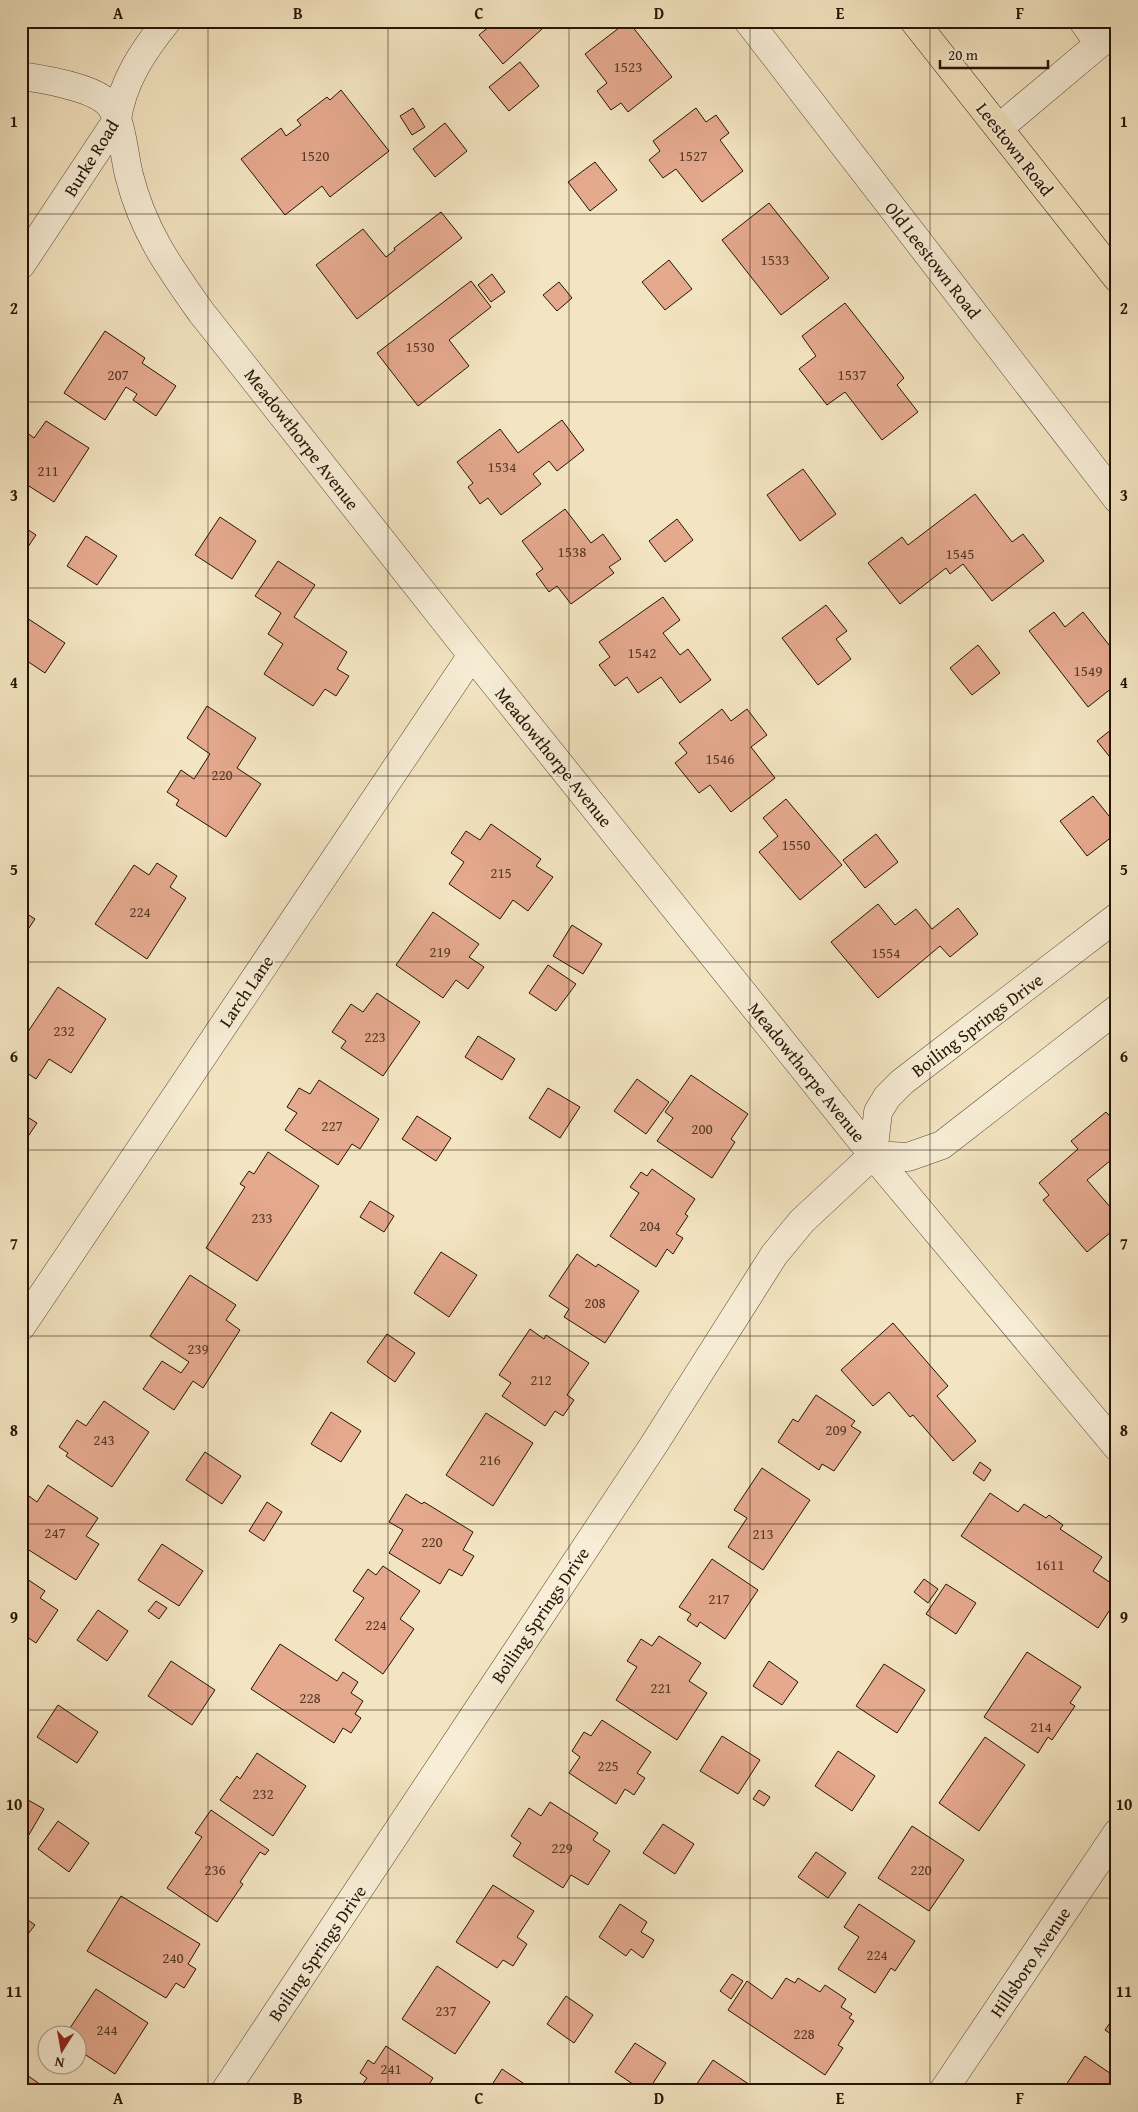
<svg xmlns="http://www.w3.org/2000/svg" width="1138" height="2112" viewBox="0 0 1138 2112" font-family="'Gentium Book Plus',serif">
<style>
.building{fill:#e5a98e;stroke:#261405}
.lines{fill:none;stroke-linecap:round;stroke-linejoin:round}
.minor-casing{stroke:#5a4834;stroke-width:29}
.major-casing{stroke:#261405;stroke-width:29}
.minor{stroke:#f8eed7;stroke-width:28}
.major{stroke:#f4e5c2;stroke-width:28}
.grid{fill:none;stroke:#261405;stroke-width:1;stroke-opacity:0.55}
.labels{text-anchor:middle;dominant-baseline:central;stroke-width:4;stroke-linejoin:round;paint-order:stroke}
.number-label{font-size:15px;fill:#563927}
.street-label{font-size:18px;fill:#261405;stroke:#f8eed7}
.neatline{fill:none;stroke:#261405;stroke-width:2}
.grid-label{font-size:16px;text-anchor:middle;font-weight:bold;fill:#261405}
</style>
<rect width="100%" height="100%" fill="#f4e5c2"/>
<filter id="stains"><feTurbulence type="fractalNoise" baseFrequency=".004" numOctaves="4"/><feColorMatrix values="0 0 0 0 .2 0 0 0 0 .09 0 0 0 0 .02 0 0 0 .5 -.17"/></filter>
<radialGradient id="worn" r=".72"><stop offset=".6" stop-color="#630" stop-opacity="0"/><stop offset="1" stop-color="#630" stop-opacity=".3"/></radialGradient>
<!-- building -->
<path class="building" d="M496 21H551L503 64 479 35Z
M628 21 672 77 628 112 621 103 611 110 597 91 607 83 585 54Z
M520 62 539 86 509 111 489 87Z
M341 90 389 151 330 197 322 186 285 215 241 159 281 128 286 136 301 125 297 120 327 97 330 100Z
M413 108 425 127 412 135 400 116Z
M696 108 706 122 716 115 729 133 720 140 743 171 702 202 676 169 663 178 649 160 660 151 653 141Z
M445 123 467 151 435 177 413 149Z
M595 162 617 190 590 211 568 182Z
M769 203 829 278 781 315 722 240Z
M441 212 462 238 357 319 316 265 363 229 386 257 395 250 394 248Z
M669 260 692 289 665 310 642 282Z
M492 274 505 292 491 302 478 285Z
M471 281 491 307 449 340 469 366 418 406 377 353Z
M559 282 572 298 557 311 543 295Z
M845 303 904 378 897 385 918 412 882 440 845 392 827 405 799 369 816 356 802 336Z
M105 331 145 358 142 363 176 386 156 416 133 400 137 394 126 387 105 420 64 393Z
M562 420 584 450 557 471 549 461 533 474 541 484 501 515 488 498 480 504 468 487 473 483 457 462 500 429 518 453Z
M46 421 89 448 54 502 21 481V439L26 432 34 438Z
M803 469 836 514 800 541 767 495Z
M975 494 1012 542 1023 534 1044 561 992 601 963 564 950 574 946 568 900 604 868 563 902 537 908 545Z
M565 509 591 543 603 534 621 559 609 567 614 573 571 604 557 586 549 592 536 574 543 569 522 541Z
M220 517 256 541 232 579 195 555Z
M677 519 693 540 665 562 649 541Z
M21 525 36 535 21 557Z
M86 536 117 556 97 585 67 566Z
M278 561 315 585 294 617 347 652 337 669 349 676 336 696 325 689 313 706 264 674 283 644 268 634 281 613 255 596Z
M663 597 680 620 663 633 680 655 688 649 711 680 680 703 661 677 638 693 627 677 615 686 599 665 610 657 599 642Z
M826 605 847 631 836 639 851 659 818 685 782 638Z
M1054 612 1065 627 1083 612 1117 655V684L1088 707 1029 631Z
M24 616 65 643 45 673 21 657V620Z
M978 645 1000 673 972 695 950 668Z
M207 706 256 738 237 768 261 784 226 837 176 805 179 800 167 792 181 770 194 779 210 754 187 738Z
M722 709 731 721 747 709 767 735 751 747 775 778 731 812 710 785 699 793 675 763 687 753 679 743Z
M1117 725V766L1097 741Z
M1093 796 1109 816 1117 810V833L1087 856 1060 821Z
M786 799 842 865 800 900 759 852 778 836 763 818Z
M491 824 541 859 536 866 553 877 528 911 513 900 500 919 449 884 464 862 451 853 466 831 480 840Z
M876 834 898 862 865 888 843 860Z
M157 863 177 876 170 887 186 898 147 959 95 924 134 865 149 875Z
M878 904 895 925 916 909 932 929 958 908 978 934 950 957 940 946 878 998 831 942Z
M21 910 35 919 21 940Z
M433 912 479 944 469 957 484 967 468 989 456 980 443 998 396 965Z
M572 925 602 944 583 974 553 956Z
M548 965 576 984 556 1011 529 993Z
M58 987 106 1019 71 1073 49 1059 36 1079 21 1069V1042Z
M377 993 420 1022 383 1076 341 1048 346 1041 332 1032 351 1004 363 1012Z
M478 1036 515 1059 502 1080 465 1057Z
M691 1075 748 1114 731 1139 735 1142 712 1178 657 1141 673 1118 665 1112Z
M637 1079 669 1102 646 1134 614 1111Z
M319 1080 379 1119 360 1149 352 1144 338 1165 285 1130 297 1113 287 1107 299 1088 310 1094Z
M548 1088 580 1107 560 1138 529 1118Z
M1106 1112 1117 1124V1155L1087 1180 1117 1215V1227L1087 1252 1043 1200 1049 1195 1039 1183 1078 1149 1071 1141Z
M21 1113 37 1123 21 1147Z
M417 1116 451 1138 436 1161 402 1139Z
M268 1152 319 1186 257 1281 206 1248 245 1187 240 1184 249 1171 254 1174Z
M652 1169 695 1199 685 1214 688 1216 676 1234 683 1238 673 1254 667 1249 656 1267 610 1236 639 1193 630 1187 641 1172 647 1176Z
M370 1201 394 1216 384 1232 360 1217Z
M441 1252 477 1275 449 1317 414 1293Z
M577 1254 596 1267 598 1264 639 1291 605 1343 564 1317 569 1309 549 1296Z
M190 1275 236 1305 226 1320 240 1330 203 1388 193 1381 174 1410 143 1389 162 1361 181 1373 189 1362 150 1336Z
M893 1323 948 1386 937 1396 976 1441 953 1461 913 1415 910 1417 889 1392 873 1406 841 1370Z
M530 1329 544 1339 546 1335 589 1363 567 1395 574 1400 563 1416 555 1411 545 1426 502 1396 511 1383 499 1375Z
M387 1334 415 1353 395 1382 367 1362Z
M816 1395 855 1421 851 1426 861 1432 834 1471 822 1464 819 1470 778 1442 793 1419 798 1422Z
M104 1401 149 1432 112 1487 66 1456 68 1453 59 1447 77 1420 86 1426Z
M331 1412 361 1431 341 1462 311 1444Z
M486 1413 533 1443 493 1506 446 1475Z
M205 1452 241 1476 222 1504 186 1480Z
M980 1462 991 1470 984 1481 973 1473Z
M762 1468 810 1500 763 1570 728 1547 747 1518 734 1510Z
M48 1485 98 1518 86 1536 99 1544 76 1580 21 1545V1528L24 1523 21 1521V1502L26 1494 37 1502Z
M990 1493 1018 1512 1024 1504 1046 1518 1049 1515 1063 1525 1060 1529 1102 1557 1093 1571 1117 1587V1599L1098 1628 961 1536Z
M406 1494 422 1504 424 1502 473 1532 463 1550 474 1556 462 1576 449 1569 440 1584 389 1553 403 1530 389 1522Z
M267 1502 282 1512 264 1541 249 1531Z
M162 1544 203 1571 179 1606 138 1580Z
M712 1559 758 1590 725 1639 700 1622 697 1627 687 1620 691 1614 679 1607Z
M383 1566 420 1591 400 1619 414 1629 383 1674 335 1640 364 1598 353 1591 368 1569 376 1575Z
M21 1575 45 1591 40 1598 58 1610 36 1643 21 1633Z
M924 1579 938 1589 928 1603 914 1592Z
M946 1584 976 1603 956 1634 926 1614Z
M156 1601 167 1608 159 1619 148 1611Z
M98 1610 128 1631 107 1661 77 1640Z
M659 1636 701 1663 689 1681 707 1693 677 1740 616 1700 637 1667 627 1661 641 1639 652 1646Z
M280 1644 337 1681 343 1672 358 1682 351 1693 363 1701 355 1714 361 1718 351 1733 343 1728 334 1743 251 1689Z
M1027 1652 1081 1687 1070 1703 1075 1706 1052 1740 1048 1737 1038 1753 984 1717Z
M171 1661 215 1690 192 1725 148 1696Z
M769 1661 798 1682 782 1705 753 1686Z
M884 1664 925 1690 897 1733 856 1706Z
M58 1705 98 1732 77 1763 37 1737Z
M602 1720 651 1752 637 1773 645 1778 634 1795 625 1789 616 1804 569 1773 580 1757 572 1751 584 1732 591 1736Z
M722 1736 760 1760 738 1794 700 1771Z
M985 1737 1025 1765 979 1831 939 1803Z
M838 1751 875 1776 852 1811 815 1786Z
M257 1753 306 1786 273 1836 220 1800 237 1776 240 1779Z
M759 1790 770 1797 764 1806 753 1799Z
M21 1796 44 1809 27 1838 21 1834Z
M550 1802 598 1833 593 1840 610 1851 588 1885 571 1875 563 1888 513 1856 521 1843 511 1836 529 1808 541 1816Z
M211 1810 269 1850 265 1855 260 1852 240 1882 243 1884 217 1922 167 1888 202 1837 195 1833Z
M58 1821 89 1843 69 1872 38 1849Z
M663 1824 694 1844 675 1874 643 1853Z
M912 1826 964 1860 929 1911 878 1878Z
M816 1852 846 1873 828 1898 798 1877Z
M493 1885 534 1911 517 1937 527 1944 513 1966 503 1960 497 1968 456 1942Z
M121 1896 200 1944 188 1964 196 1969 184 1988 176 1983 166 1998 87 1951Z
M620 1904 647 1922 641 1932 654 1940 643 1958 631 1949 626 1956 599 1937Z
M859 1904 915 1941 895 1971 891 1968 875 1993 838 1969 859 1937 844 1927Z
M21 1915 35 1925 21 1943Z
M437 1966 490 2002 455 2054 402 2019Z
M732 1974 743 1981 731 1999 720 1991Z
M786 1978 795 1983 798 1978 820 1992 825 1985 846 1999 841 2007 852 2014 849 2018 854 2021 838 2045 843 2048 825 2075 728 2010 747 1981 772 1999Z
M96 1989 148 2023 115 2074 78 2050V2034H66Z
M566 1996 593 2015 574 2043 547 2024Z
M1117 2013V2038L1105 2030Z
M635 2043 666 2063 648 2091H643L615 2072Z
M386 2046 433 2078 425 2091H358L367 2078 360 2073 368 2060 374 2064Z
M1085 2056 1117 2078V2091H1062Z
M713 2060 759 2091H692Z
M502 2069 535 2091H488Z
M21 2071 50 2091H21Z"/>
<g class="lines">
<!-- minor casing -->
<g class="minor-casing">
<path id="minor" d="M748 21 1117 499
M1083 21 1099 44
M21 76C43 79 92 87 108 103 122 117 124 156 129 175 143 231 169 267 201 312L472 655 873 1155 1117 1447
M999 128 1099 44 1117 33
M21 265 117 120C122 82 143 51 167 21
M873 1155 908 1157 942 1145 1117 1009
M21 1327 472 655
M225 2091 653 1446 774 1255 802 1221 873 1155 878 1112 887 1097 902 1082 1117 917
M943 2091 1117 1833"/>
</g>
<!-- major casing -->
<g class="major-casing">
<path id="major" d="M914 21 1117 278"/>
</g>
<!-- minor -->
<use href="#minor" class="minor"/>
<!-- major -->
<use href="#major" class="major"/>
</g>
<!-- grid -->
<path class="grid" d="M208 21V2091M388 21V2091M569 21V2091M750 21V2091M930 21V2091M21 214H1117M21 402H1117M21 588H1117M21 776H1117M21 962H1117M21 1150H1117M21 1336H1117M21 1524H1117M21 1710H1117M21 1898H1117"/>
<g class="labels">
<!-- number labels -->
<g class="number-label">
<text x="628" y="66">1523</text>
<text x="315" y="155">1520</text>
<text x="693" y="155">1527</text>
<text x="775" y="259">1533</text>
<text x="420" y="346">1530</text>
<text x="118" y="374">207</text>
<text x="852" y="374">1537</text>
<text x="502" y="466">1534</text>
<text x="48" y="470">211</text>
<text x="572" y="551">1538</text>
<text x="960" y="553">1545</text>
<text x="642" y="652">1542</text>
<text x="1088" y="670">1549</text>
<text x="720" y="758">1546</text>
<text x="222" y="774">220</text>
<text x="796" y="844">1550</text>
<text x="501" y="872">215</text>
<text x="140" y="911">224</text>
<text x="440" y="951">219</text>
<text x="886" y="952">1554</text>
<text x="64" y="1030">232</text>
<text x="375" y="1036">223</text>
<text x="332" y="1125">227</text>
<text x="702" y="1128">200</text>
<text x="262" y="1217">233</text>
<text x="650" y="1225">204</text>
<text x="595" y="1302">208</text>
<text x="198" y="1348">239</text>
<text x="541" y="1379">212</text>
<text x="836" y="1429">209</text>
<text x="104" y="1439">243</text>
<text x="490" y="1459">216</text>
<text x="55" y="1532">247</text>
<text x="763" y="1533">213</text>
<text x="432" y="1541">220</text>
<text x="1050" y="1564">1611</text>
<text x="719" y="1598">217</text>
<text x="376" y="1624">224</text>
<text x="661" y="1687">221</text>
<text x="310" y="1697">228</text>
<text x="1041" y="1726">214</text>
<text x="608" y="1765">225</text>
<text x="263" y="1793">232</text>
<text x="562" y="1847">229</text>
<text x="215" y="1869">236</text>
<text x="921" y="1869">220</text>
<text x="877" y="1954">224</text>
<text x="173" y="1957">240</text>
<text x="446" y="2010">237</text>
<text x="107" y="2029">244</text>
<text x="804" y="2033">228</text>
<text x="391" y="2068">241</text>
</g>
<!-- street labels -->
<g class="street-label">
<text transform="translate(1015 149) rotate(52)">Leestown Road</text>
<text transform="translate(91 158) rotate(-58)">Burke Road</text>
<text transform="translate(933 260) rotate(52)">Old Leestown Road</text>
<text transform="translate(302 439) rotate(52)">Meadowthorpe Avenue</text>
<text transform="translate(554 757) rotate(51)">Meadowthorpe Avenue</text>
<text transform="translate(246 991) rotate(-56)">Larch Lane</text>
<text transform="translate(977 1025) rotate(-37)">Boiling Springs Drive</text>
<text transform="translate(807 1072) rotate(51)">Meadowthorpe Avenue</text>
<text transform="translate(540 1615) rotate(-56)">Boiling Springs Drive</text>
<text transform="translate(317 1953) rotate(-56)">Boiling Springs Drive</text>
<text transform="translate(1030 1962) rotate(-56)">Hillsboro Avenue</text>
</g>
</g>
<!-- margin -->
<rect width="1138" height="2112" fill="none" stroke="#f4e5c2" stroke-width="55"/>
<!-- north arrow -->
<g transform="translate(62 2050) rotate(191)"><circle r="24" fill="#f8eed7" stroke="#a49783"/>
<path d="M0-4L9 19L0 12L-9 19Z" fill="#8f2418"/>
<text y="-8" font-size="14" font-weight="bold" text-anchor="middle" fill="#261405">N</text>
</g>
<!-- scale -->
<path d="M940 60v8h108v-8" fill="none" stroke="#261405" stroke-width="2.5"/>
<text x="948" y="60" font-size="15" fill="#261405" stroke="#f8eed7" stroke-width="4" paint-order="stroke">20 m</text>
<rect x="28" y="28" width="1082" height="2056" class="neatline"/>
<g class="grid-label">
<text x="118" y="19">A</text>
<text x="298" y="19">B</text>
<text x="479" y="19">C</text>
<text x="659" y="19">D</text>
<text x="840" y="19">E</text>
<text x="1020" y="19">F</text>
<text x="14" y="127">1</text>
<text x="1124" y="127">1</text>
<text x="14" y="314">2</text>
<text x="1124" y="314">2</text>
<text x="14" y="501">3</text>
<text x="1124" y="501">3</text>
<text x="14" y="688">4</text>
<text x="1124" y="688">4</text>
<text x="14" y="875">5</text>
<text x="1124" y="875">5</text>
<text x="14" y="1062">6</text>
<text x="1124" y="1062">6</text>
<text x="14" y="1249">7</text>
<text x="1124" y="1249">7</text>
<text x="14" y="1436">8</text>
<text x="1124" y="1436">8</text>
<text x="14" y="1623">9</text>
<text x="1124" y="1623">9</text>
<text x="14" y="1810">10</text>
<text x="1124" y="1810">10</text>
<text x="14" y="1997">11</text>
<text x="1124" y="1997">11</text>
<text x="118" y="2104">A</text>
<text x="298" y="2104">B</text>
<text x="479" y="2104">C</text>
<text x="659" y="2104">D</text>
<text x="840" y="2104">E</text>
<text x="1020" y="2104">F</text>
</g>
<rect width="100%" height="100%" filter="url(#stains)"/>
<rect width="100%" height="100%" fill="url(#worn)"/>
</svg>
